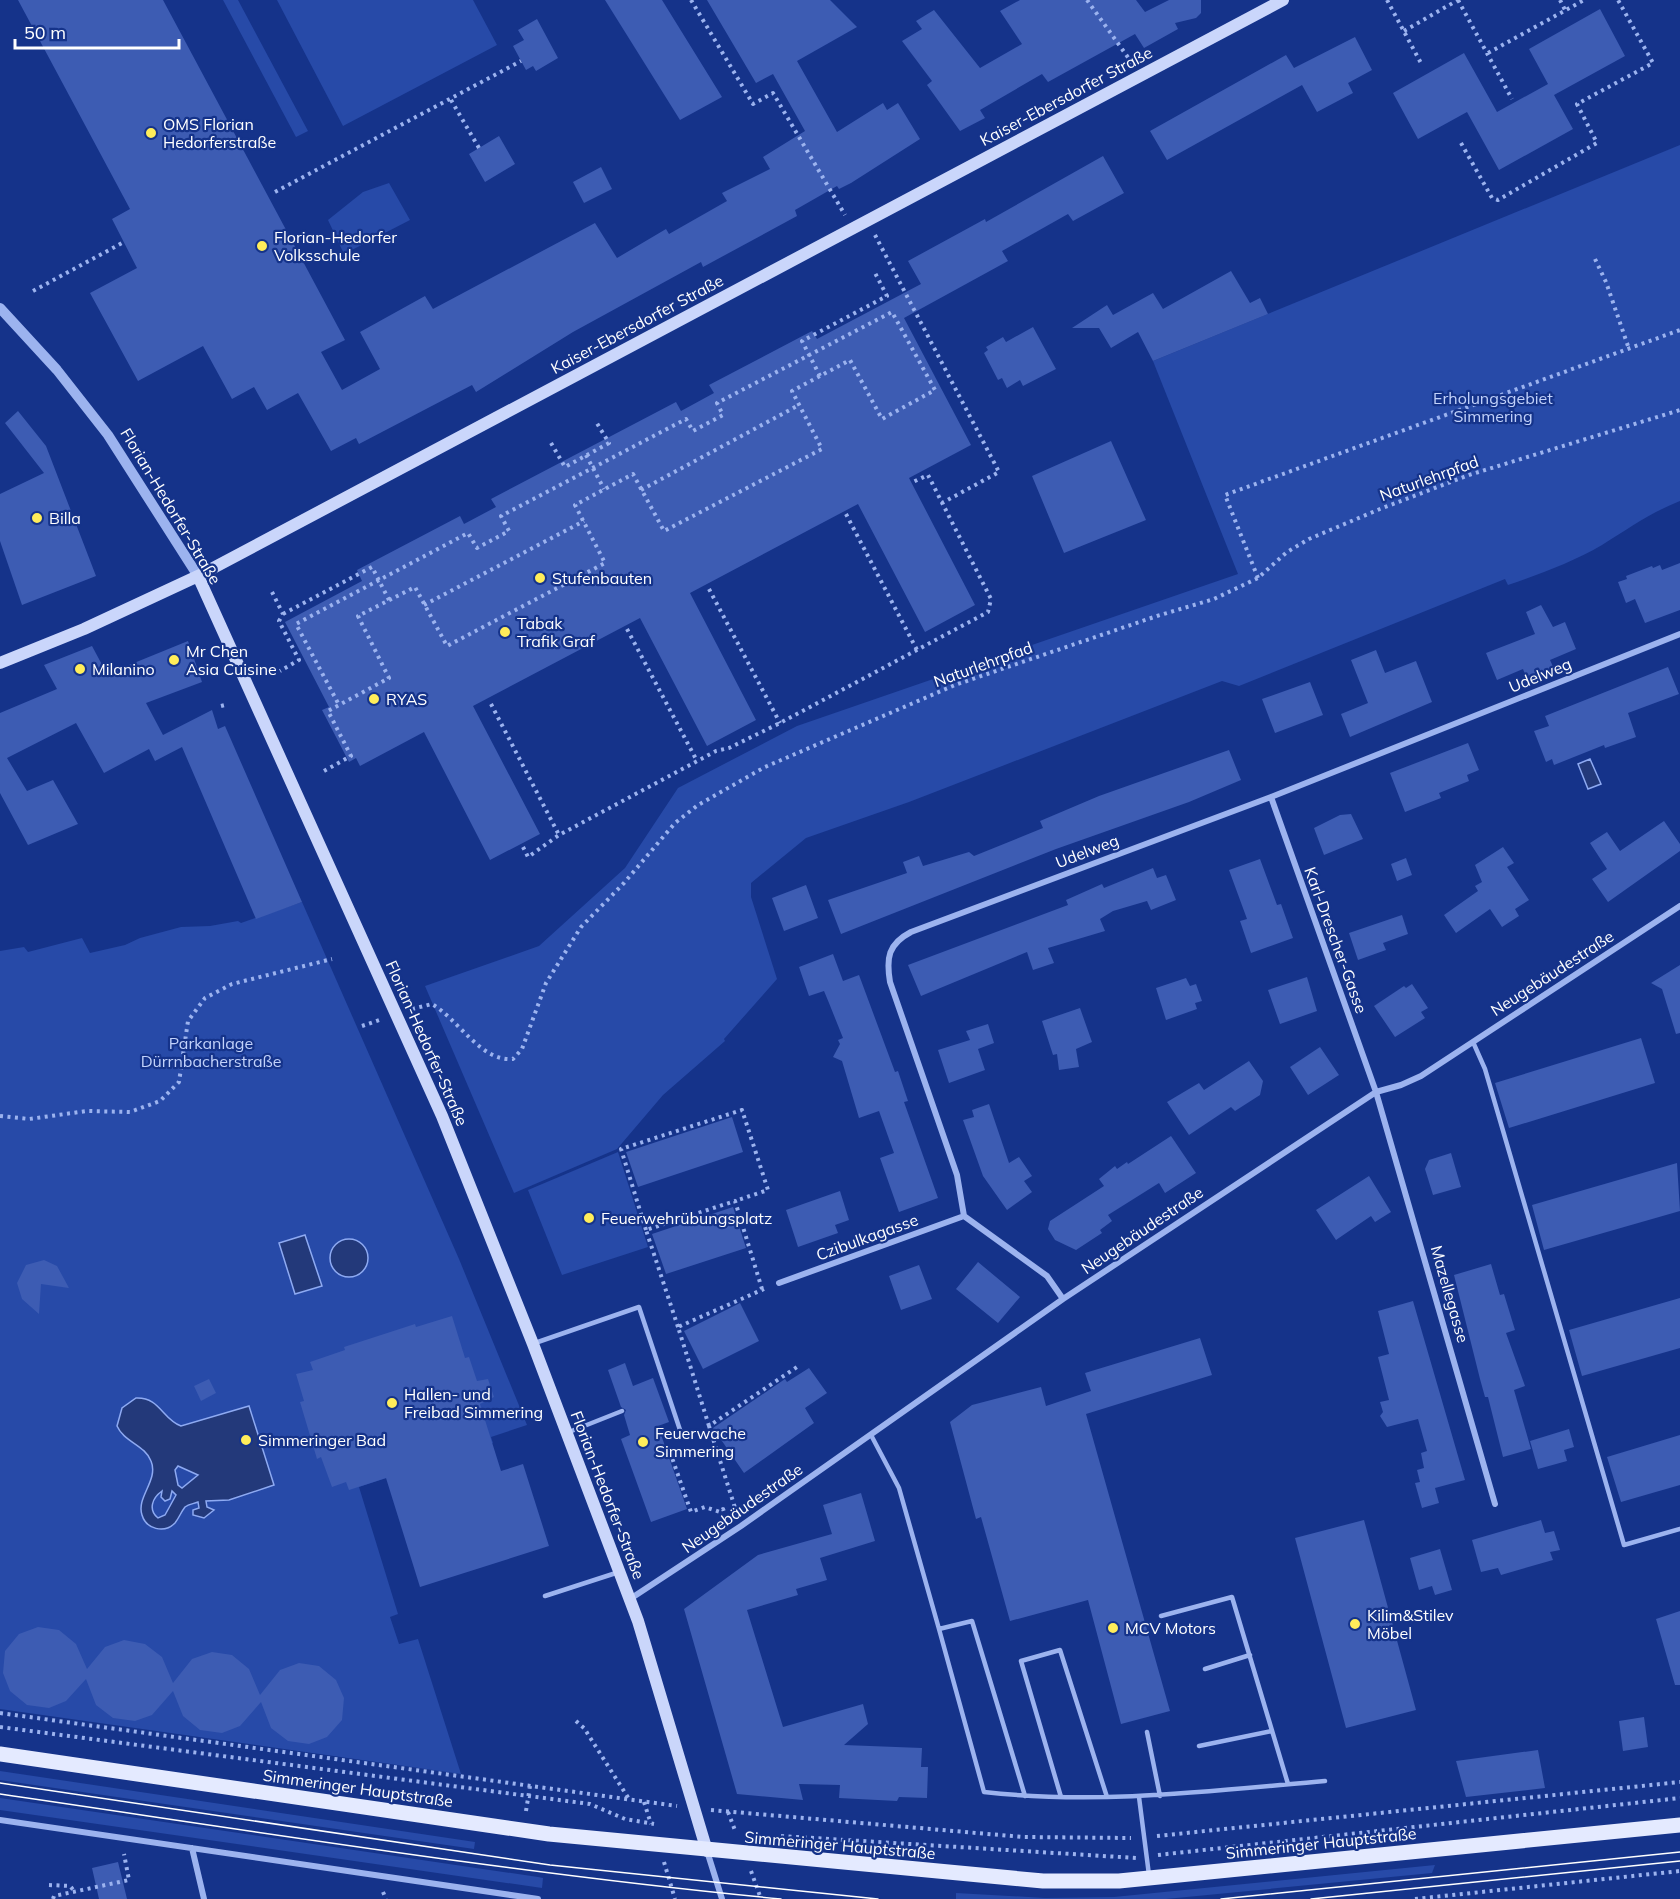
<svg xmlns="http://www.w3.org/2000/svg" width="1680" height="1899" viewBox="0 0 1680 1899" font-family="Mulish,sans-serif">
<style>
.green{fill:#274aa8}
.water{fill:#23397a;stroke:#8eaaf2;stroke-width:1.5;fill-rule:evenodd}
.building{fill:#3d5cb3}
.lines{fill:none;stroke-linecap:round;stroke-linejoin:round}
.path{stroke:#9cb3ef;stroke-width:4;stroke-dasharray:3 4.5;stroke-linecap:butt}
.service{stroke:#9cb3ef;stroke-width:4.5}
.minor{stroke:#9cb3ef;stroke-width:6}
.tertiary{stroke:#9cb3ef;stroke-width:10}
.secondary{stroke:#cad6fb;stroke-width:12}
.primary{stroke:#e4eaff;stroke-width:15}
.tram{stroke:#fff;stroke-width:1.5}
.poi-dot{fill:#ffed5a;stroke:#15338a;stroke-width:2}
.labels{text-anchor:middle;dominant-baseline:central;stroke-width:4.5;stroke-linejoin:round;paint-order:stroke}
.street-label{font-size:16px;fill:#fff;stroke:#15338a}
.poi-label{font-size:16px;fill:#fff;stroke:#15338a;text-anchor:start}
.park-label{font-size:16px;fill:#c2d2fb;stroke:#15338a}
</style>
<rect width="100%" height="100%" fill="#15338a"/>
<!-- green -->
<path class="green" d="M223 0H238L308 131 296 137Z
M277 0H473L497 45 343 126Z
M1680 145V501C1648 514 1631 527 1602 545 1573 562 1540 574 1508 585L1505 579 1239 686 1222 681 909 802 806 838 751 883V897L777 979 724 1039 725 1041 663 1095 617 1149 514 1193 425 986 539 946 625 868 678 788 797 726 1238 574 1153 361Z
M389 183 410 220 344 254 328 220 363 192Z
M302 902 459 1259 527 1425 491 1437 493 1443 359 1487 398 1614 390 1617 399 1644 418 1639 461 1774 0 1709V951L24 947 28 952 82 938 90 953 125 945 140 938 181 927 210 926 238 921 241 923Z
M618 1152 648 1247 562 1275 528 1190Z
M0 1771 475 1842 474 1849 0 1780Z
M0 1798 538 1877 543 1878 542 1888 0 1810Z
M1435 1865 1432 1873 1166 1899H956V1893L1045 1898 1114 1897Z"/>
<!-- water -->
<path class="water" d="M1590 759 1601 784 1588 789 1578 764Z
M305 1235 322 1286 295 1294 279 1243Z
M330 1258a19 19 0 1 1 38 0a19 19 0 1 1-38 0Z
M136 1398C160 1397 162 1419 181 1426L249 1406 274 1485 229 1500 206 1501 207 1507 214 1510 204 1518 193 1515V1510L199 1508 198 1502C193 1504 189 1504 185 1507 181 1512 179 1518 175 1523 164 1534 146 1529 142 1515 136 1497 159 1480 151 1461 145 1445 124 1442 117 1426L122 1408ZM178 1466 198 1475 182 1488 178 1485 175 1470ZM162 1491 161 1497 165 1501 170 1499 172 1491 176 1495 165 1515 158 1518C148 1510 152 1498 162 1491Z"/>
<!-- building -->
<path class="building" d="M18 0H163L345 340 321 352 342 390 380 369 360 332 425 296 433 309 595 223 617 258 666 229 669 234 727 201 722 193 770 169 763 157 805 131 773 74 756 83 707 0H830L857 27 797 61 837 132 883 103 887 110 898 103 920 139 851 183 839 189 837 186 795 210 797 216 703 267 701 262 573 332 476 392 472 385 359 444 356 438 331 451 298 393 267 410 254 387 232 399 203 346 138 381 90 293 137 268 112 219 130 209Z
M605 0H662L722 97 680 120Z
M1020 0H1136L1145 12 1169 0H1201V13L1196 18 1175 23 1178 29 1144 48 1135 34 1048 82 1042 74 980 110 985 118 960 131 927 85 932 81 902 41 922 29 916 21 934 10 980 68 1022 44 1000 11Z
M1600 9 1625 56 1554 95 1573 129 1499 170 1467 112 1418 139 1393 93 1464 53 1497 112 1548 84 1529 49Z
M537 19 558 58 536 71 533 66 526 70 513 46 524 40 518 30Z
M1355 37 1372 70 1348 83 1353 93 1317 112 1302 85 1167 160 1150 131 1286 55 1294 68Z
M499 136 515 164 485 182 469 154Z
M1103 156 1124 193 1073 221 1068 214 1002 251 1008 261 904 318 971 445 909 478 975 605 925 632 858 504 690 593 756 720 707 746 640 618 473 706 540 834 490 860 424 732 360 766 356 758 349 762 322 710 329 707 285 622 362 581 357 570 460 516 464 524 496 507 491 499 676 402 681 411 714 393 709 385 812 331 817 339 921 284 908 261 985 219 986 222Z
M601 167 612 189 584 203 573 182Z
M1231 271 1250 303 1260 298 1268 314 1153 361 1138 332 1111 348 1099 328H1072L1107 305 1113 315 1153 293 1163 309Z
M1033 327 1056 369 1023 386 1020 380 1007 388 1002 378 998 380 984 353 988 350 986 347 1003 337 1006 342Z
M18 411 46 446 96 576 22 605 0 541V494L44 473 5 423Z
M1111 441 1146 520 1064 553 1032 476Z
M1680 563V610L1645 623 1635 599 1626 603 1618 582 1627 579 1626 576 1652 566 1653 568 1660 565 1662 570Z
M1541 605 1553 627 1565 622 1576 649 1550 660 1555 671 1528 682 1523 669 1497 680 1486 653 1535 634 1526 612Z
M188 641 202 682 146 703 163 735 212 710 218 729 225 726 302 902 256 919 182 747 155 761 149 749 104 773 76 723 7 758 27 791 53 780 78 824 28 845 0 793V713L57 689 44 665 92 646 107 674Z
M1376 650 1385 673 1416 661 1432 702 1350 737 1341 714 1368 703 1351 660Z
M1668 667 1679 694 1628 713 1636 737 1605 748 1604 745 1554 765 1552 759 1546 762 1534 731 1549 726 1545 716Z
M1310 682 1323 715 1275 733 1262 699Z
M1468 743 1479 770 1467 775 1469 781 1439 793 1441 798 1405 812 1390 773Z
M1229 750 1241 780 1189 802 1056 849 841 934 828 900 907 873 903 862 919 856 923 866 969 852 974 856 1043 828 1040 821 1099 796Z
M1351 814 1363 839 1324 855 1314 828 1340 815Z
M1664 821 1680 844V851L1608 902 1592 879 1607 869 1590 843 1607 832 1620 851Z
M1503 847 1514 863 1507 867 1529 900 1515 909 1519 916 1502 927 1490 909 1456 933 1444 915 1478 891 1475 886 1482 882 1475 865Z
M1406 858 1412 875 1397 881 1391 864Z
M1260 859 1277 905 1281 904 1293 938 1251 953 1240 921 1247 919 1229 870Z
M1153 868 1157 878 1166 875 1176 900 1151 910 1147 901 1113 911 1100 919 1105 931 1048 948 1054 963 1033 970 1027 952 921 996 908 965 1068 905 1066 900 1102 884 1104 888Z
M806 885 818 918 784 931 772 898Z
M1402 915 1408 934 1383 943 1386 950 1358 960 1349 933Z
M833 954 843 981 859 975 895 1072 898 1071 908 1101 904 1102 938 1198 899 1212 880 1158 894 1153 879 1111 859 1118 842 1061 833 1057 840 1044 838 1040 843 1038 829 1003 824 991 809 996 799 967Z
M1680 965V1033L1676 1034 1662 989 1651 983Z
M1307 977 1317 1011 1280 1024 1268 990Z
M1186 978 1190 986 1196 984 1202 1001 1195 1003 1197 1009 1166 1020 1156 988Z
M1412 984 1428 1008 1421 1012 1425 1018 1395 1037 1374 1006 1404 986 1406 988Z
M1080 1008 1092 1042 1076 1049 1079 1067 1059 1070 1057 1054 1053 1055 1042 1021Z
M988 1024 994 1043 978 1049 985 1070 949 1083 938 1050 970 1040 966 1031Z
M1641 1038 1655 1083 1509 1128 1495 1083Z
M1320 1047 1339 1075 1308 1095 1290 1067Z
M1249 1061 1263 1081 1260 1095 1235 1111 1231 1107 1189 1135 1167 1102 1199 1083 1204 1090Z
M989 1104 1009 1163 1019 1157 1032 1176 1024 1181 1032 1192 1007 1210 983 1176 963 1120 974 1117 972 1110Z
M732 1117 743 1152 638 1187 626 1152Z
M1171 1136 1196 1173 1165 1193 1159 1183 1108 1215 1112 1221 1100 1230 1102 1233 1076 1250 1055 1240 1048 1229 1050 1221 1104 1186 1099 1179 1115 1166 1117 1169 1127 1162 1128 1164Z
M1451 1153 1461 1187 1433 1195 1425 1169 1429 1160Z
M1677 1163 1680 1211 1544 1250 1532 1205Z
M1369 1176 1391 1212 1375 1222 1371 1216 1336 1240 1316 1210Z
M840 1191 849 1220 835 1225 838 1233 798 1247 786 1210Z
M733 1207 746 1248 666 1274 652 1234Z
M44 1260 57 1266 69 1288 41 1284 39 1314 22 1299 17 1283 26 1265Z
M978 1262 1020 1297 998 1323 956 1289Z
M1491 1264 1500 1295 1504 1294 1515 1330 1506 1333 1525 1386 1514 1390 1531 1449 1503 1457 1488 1397H1485L1480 1379 1454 1275Z
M919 1265 932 1299 901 1310 889 1276Z
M1680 1298V1348L1582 1376 1569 1330Z
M1413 1301 1465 1480 1435 1488 1439 1503 1422 1508 1415 1483 1420 1482 1417 1470 1424 1468 1421 1453 1427 1451 1418 1419 1387 1427 1380 1416 1383 1412 1380 1402 1389 1400 1378 1357 1389 1354 1378 1311Z
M740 1303 759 1341 703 1369 684 1331Z
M452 1316 465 1358 469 1357 477 1381 488 1379 494 1397 480 1404 501 1471 523 1464 549 1546 420 1587 386 1478 349 1490 346 1482 332 1487 321 1457 317 1459 300 1402 304 1401 296 1374 313 1370 310 1362 345 1350 344 1347 415 1324 416 1327Z
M1200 1338 1212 1375 1086 1414 1170 1711 1121 1724 1088 1600 1010 1621 981 1517 976 1519 950 1422 972 1405 1041 1387 1046 1406 1091 1391 1085 1373Z
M625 1363 633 1386 653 1378 669 1422 658 1426 687 1509 651 1522 621 1439 630 1435 624 1415 626 1410 621 1407 608 1370Z
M809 1368 827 1393 805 1408 814 1423 744 1473 713 1428 785 1379 787 1382Z
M209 1379 216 1393 201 1401 194 1386Z
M1569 1429 1574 1447 1564 1450 1567 1461 1538 1469 1530 1441Z
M1680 1435V1485L1621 1502 1607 1457Z
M861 1493 875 1541 820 1558 827 1580 796 1589 798 1595 747 1610 783 1727 863 1704 868 1724 844 1745 922 1748 921 1767H928L927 1798 899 1797 897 1801 839 1798 840 1785 799 1784 803 1800 737 1794 684 1609 758 1555 832 1534 823 1505Z
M1364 1520 1416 1710 1346 1728 1295 1538Z
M1541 1520 1545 1533 1554 1531 1560 1550 1550 1552 1553 1560 1501 1575 1498 1568 1481 1572 1472 1540Z
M1440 1549 1452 1590 1435 1595 1432 1586 1419 1590 1410 1558Z
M1680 1611V1685H1675L1656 1619Z
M38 1627 59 1630 76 1644 87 1669 105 1647 124 1640 145 1644 162 1657 173 1683 192 1659 212 1652 232 1655 249 1669 260 1695 280 1670 299 1663 319 1666 336 1680 344 1698 342 1720 327 1737 309 1744 288 1741 271 1728 261 1702 240 1726 222 1733 200 1730 183 1716 173 1691 152 1715 135 1721 113 1718 96 1705 86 1679 66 1701 49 1708 27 1705 10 1691 3 1673 5 1651 19 1634Z
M1644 1717 1648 1747 1623 1751 1619 1721Z
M1538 1750 1545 1788 1466 1797 1456 1761Z
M118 1862 127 1899H99L92 1868Z"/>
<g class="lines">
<!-- path -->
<path class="path" d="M691 0 753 104 773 93 845 215
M1087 0 1132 63
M1387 0 1422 65
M1458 0 1512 99
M1560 0 1565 10
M1404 31 1458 0
M1488 53 1584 0
M451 100 479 148
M1461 143 1492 198 1498 200 1597 143 1577 104 1653 63 1618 0
M275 192 521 61
M875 235 999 472 942 503
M1595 259 1606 282 1629 349
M33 291 124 242
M820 376 802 341 887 296 874 271
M551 443 565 467 609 443 595 420
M586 455 604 489
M641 490 799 405
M846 514 917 650
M1258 578 1225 495 1680 330
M709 589 780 723
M272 592 283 614 279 621 299 660 280 671
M424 605 584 521
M283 614 372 567 389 600
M627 629 697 761
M491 704 559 835
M221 706 225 705
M324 771 351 756 328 711 389 678 358 616 415 587 447 646 605 563 575 505 633 474 664 531 822 449 792 391 850 360 882 419 935 390 892 312 717 403 723 415 693 431 686 419 501 516 509 531 477 548 468 533 296 624 339 705
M523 847 528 857 559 835 716 751 729 748 780 723 988 612 991 599 928 475 913 482
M412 1009 432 1004C458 1019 481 1062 513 1059L522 1049 546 983 581 927 624 883 675 823 698 805 765 767 955 685 1157 616 1214 599 1258 578 1287 552 1309 539 1380 509 1469 475 1680 410
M362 1026 382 1019
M0 1116 29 1119 87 1111 130 1112 160 1101 179 1082 188 1021 205 998 232 984 332 959
M646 1230 621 1149 742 1110 768 1190 735 1201
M678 1327 646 1230 735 1201 762 1289
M709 1426 678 1327 764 1289
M670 1452 691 1512 705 1507 720 1512 723 1509 727 1520
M737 1514 709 1426 797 1367
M0 1713 677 1806
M576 1721 584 1728 629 1799
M0 1727 590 1804 625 1819 654 1824
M644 1802 651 1824
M711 1810 1023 1837 1131 1838
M526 1811 530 1786
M728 1812 736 1833
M781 1836 1136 1858
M1157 1836 1680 1782
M1158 1855 1680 1798
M664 1862 675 1899
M751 1871 761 1899
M49 1885 70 1886 75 1892
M383 1892 386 1899
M53 1899 54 1896 129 1880 124 1854
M1415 1899 1680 1871"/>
<!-- service -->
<path class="service" d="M1473 1042 1485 1069 1624 1545 1680 1529
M535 1343 639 1307 681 1433
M569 1432 622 1411
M871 1435 899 1488 939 1629
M545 1596 619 1572
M1161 1616 1232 1597 1288 1784
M1205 1669 1250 1655
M1147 1732 1160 1796
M1199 1746 1272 1731
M1025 1796 972 1621 939 1629 984 1792C1098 1805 1211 1791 1325 1781
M1061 1797 1021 1661 1060 1650 1107 1797
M1139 1797 1149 1875"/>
<!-- minor -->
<path class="minor" d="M1271 797 1376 1092 1495 1504
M779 1283 964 1216
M1063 1299 1047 1276 964 1216 957 1175 890 982C886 958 888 944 911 932L1271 797 1680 634
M630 1599 741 1526 1063 1299 1376 1092 1401 1085 1421 1076 1680 906
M0 1820 538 1899
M192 1848 204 1899
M707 1851 722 1899"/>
<!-- tertiary -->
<path class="tertiary" d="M0 308 57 370 108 435 198 576"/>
<!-- secondary -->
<path class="secondary" d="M198 576 442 1116 533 1344 638 1621 707 1851
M0 663 84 629 198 576 1283 0"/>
<!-- primary -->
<path class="primary" d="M0 1754 549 1834 1043 1881H1119L1680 1825"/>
<!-- tram -->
<path class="tram" d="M0 1783 550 1865 878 1899
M0 1794C260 1832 519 1874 781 1899
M1221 1899 1680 1852
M1311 1899 1680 1861"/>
</g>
<!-- markers -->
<g class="poi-dot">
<circle cx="151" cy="133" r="6"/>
<circle cx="262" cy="246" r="6"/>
<circle cx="37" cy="518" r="6"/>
<circle cx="540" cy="578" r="6"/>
<circle cx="505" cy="632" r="6"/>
<circle cx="174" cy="660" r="6"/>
<circle cx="80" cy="669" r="6"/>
<circle cx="374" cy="699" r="6"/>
<circle cx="589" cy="1218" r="6"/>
<circle cx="392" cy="1403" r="6"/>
<circle cx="246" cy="1440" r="6"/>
<circle cx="643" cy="1442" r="6"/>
<circle cx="1355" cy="1624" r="6"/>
<circle cx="1113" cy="1628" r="6"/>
</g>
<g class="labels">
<!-- street labels -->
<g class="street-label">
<text transform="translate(1066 96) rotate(-28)">Kaiser-Ebersdorfer Straße</text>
<text transform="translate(637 324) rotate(-28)">Kaiser-Ebersdorfer Straße</text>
<text transform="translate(1429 478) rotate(-20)">Naturlehrpfad</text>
<text transform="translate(171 506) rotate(59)">Florian-Hedorfer-Straße</text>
<text transform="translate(983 664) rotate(-20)">Naturlehrpfad</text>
<text transform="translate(1540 675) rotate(-22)">Udelweg</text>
<text transform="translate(1087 851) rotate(-21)">Udelweg</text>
<text transform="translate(1336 940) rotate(70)">Karl-Drescher-Gasse</text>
<text transform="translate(1552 973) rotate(-33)">Neugebäudestraße</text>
<text transform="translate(427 1043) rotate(66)">Florian-Hedorfer-Straße</text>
<text transform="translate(1142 1230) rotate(-34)">Neugebäudestraße</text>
<text transform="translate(867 1237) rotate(-20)">Czibulkagasse</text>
<text transform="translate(1450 1294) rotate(74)">Mazellegasse</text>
<text transform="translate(608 1495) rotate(69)">Florian-Hedorfer-Straße</text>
<text transform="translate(742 1508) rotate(-35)">Neugebäudestraße</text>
<text transform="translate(358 1788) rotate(8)">Simmeringer Hauptstraße</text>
<text transform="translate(1321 1843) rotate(-6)">Simmeringer Hauptstraße</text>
<text transform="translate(840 1845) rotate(5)">Simmeringer Hauptstraße</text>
</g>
<!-- poi labels -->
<g class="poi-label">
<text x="163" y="124">OMS Florian<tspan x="163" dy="18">Hedorferstraße</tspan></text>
<text x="274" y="237">Florian-Hedorfer<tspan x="274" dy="18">Volksschule</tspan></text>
<text x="49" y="518">Billa</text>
<text x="552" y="578">Stufenbauten</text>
<text x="517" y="623">Tabak<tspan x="517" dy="18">Trafik Graf</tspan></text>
<text x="186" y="651">Mr Chen<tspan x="186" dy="18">Asia Cuisine</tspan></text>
<text x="92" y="669">Milanino</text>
<text x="386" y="699">RYAS</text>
<text x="601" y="1218">Feuerwehrübungsplatz</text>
<text x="404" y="1394">Hallen- und<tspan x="404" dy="18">Freibad Simmering</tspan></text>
<text x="655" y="1433">Feuerwache<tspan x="655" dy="18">Simmering</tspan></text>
<text x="258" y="1440">Simmeringer Bad</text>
<text x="1367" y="1615">Kilim&amp;Stilev<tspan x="1367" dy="18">Möbel</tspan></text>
<text x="1125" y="1628">MCV Motors</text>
</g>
<!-- park labels -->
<g class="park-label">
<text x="1493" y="398">Erholungsgebiet<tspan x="1493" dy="18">Simmering</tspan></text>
<text x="211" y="1043">Parkanlage<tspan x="211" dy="18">Dürrnbacherstraße</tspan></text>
</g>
</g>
<!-- scale -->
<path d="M15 39v9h164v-9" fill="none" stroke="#ffffff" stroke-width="3"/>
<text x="24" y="39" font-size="18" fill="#ffffff" stroke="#15338a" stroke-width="4.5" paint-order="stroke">50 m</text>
</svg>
